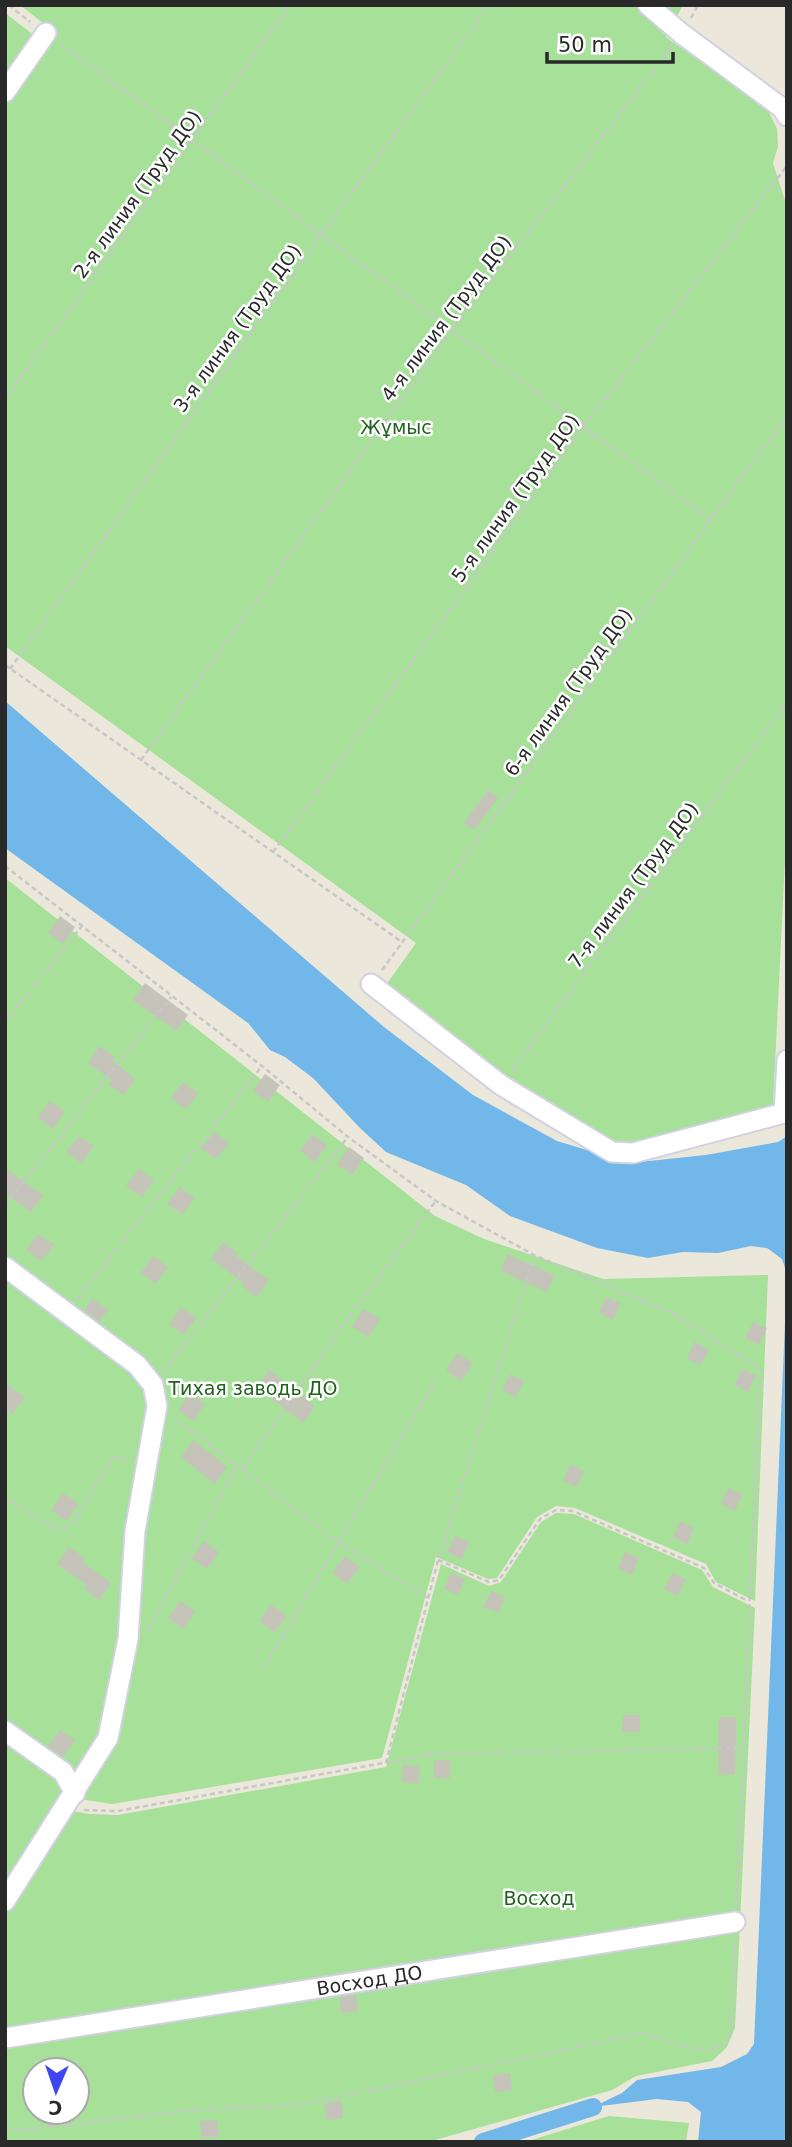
<svg xmlns="http://www.w3.org/2000/svg" width="792" height="2147" viewBox="0 0 792 2147" font-family="'DejaVu Sans',sans-serif">
<style>
.green{fill:#a6e099;fill-rule:evenodd}
.water{fill:#71b7ea}
.lines{fill:none;stroke-linecap:round;stroke-linejoin:round}
.canal{stroke:#71b7ea;stroke-width:18}
.building{fill:#c6c3bb}
.street-casing{stroke:#d1d1e2;stroke-width:23}
.path{stroke:#c7c7c7;stroke-width:2.5;stroke-dasharray:5 3.5;stroke-linecap:butt}
.street{stroke:#fff;stroke-width:19}
.labels{text-anchor:middle;dominant-baseline:central;stroke-width:5;stroke-linejoin:round;paint-order:stroke}
.street-label{font-size:19px;fill:#292929;stroke:#fff}
.park-label{font-size:19px;fill:#20631c;stroke:#fff}
</style>
<rect width="100%" height="100%" fill="#ebe7db"/>
<!-- green -->
<path class="green" d="M20 5H683L666 37 768 110 777 129 778 146 773 163 787 207V819L773 1105 636 1143H613L503 1077 386 985 416 943 5 646V99L53 31Z
M5 13 35 36 5 78Z
M5 878 435 1216 484 1239 603 1279 768 1275 755 1601 716 1582 706 1564 575 1508 556 1506 537 1517 497 1578 488 1579 436 1557 382 1758 112 1804 79 1799 5 1726Z
M556 1513 574 1514 702 1570 713 1587 755 1608 735 2028 727 2047 712 2061 636 2076 612 2090 428 2142H5V1909L69 1810 88 1814 118 1815 386 1767 441 1564 489 1586 501 1582 541 1522ZM35 2070H77V2112H35Z
M5 1740 59 1779 66 1794 5 1890Z
M609 2116 689 2123 686 2142H525Z"/>
<!-- water -->
<path class="water" d="M5 701 384 1027 473 1095 557 1141 630 1163 706 1155 778 1142 787 1136V1274L782 1259 767 1248 751 1246 718 1253 683 1252 648 1258 597 1248 510 1216 466 1185 386 1152 360 1128 313 1078 285 1057 270 1050 248 1023 5 848Z
M787 1276V2142H698L701 2112 688 2102 657 2099 593 2107 622 2093 637 2080 721 2067 747 2054 754 2044Z"/>
<g class="lines">
<!-- canal -->
<path class="canal" d="M483 2142 593 2107"/>
</g>
<!-- building -->
<path class="building" d="M488 790 498 798 474 830 464 823Z
M60 916 75 927 63 944 48 933Z
M145 983 188 1015 176 1031 133 1000Z
M100 1046 115 1057 112 1061 136 1079 124 1095 109 1085 112 1080 88 1063Z
M265 1074 280 1085 268 1102 253 1091Z
M183 1082 198 1093 186 1109 171 1098Z
M50 1101 65 1112 53 1129 38 1118Z
M214 1132 229 1143 216 1159 201 1149Z
M312 1134 327 1145 315 1162 300 1151Z
M79 1136 94 1146 81 1163 66 1152Z
M349 1147 364 1158 352 1175 337 1164Z
M5 1168 43 1195 31 1212 5 1193Z
M139 1169 154 1180 142 1197 126 1186Z
M179 1187 195 1198 182 1214 167 1204Z
M38 1234 54 1244 42 1261 26 1250Z
M223 1242 238 1253 236 1256 269 1280 257 1297 242 1286 244 1283 211 1259Z
M507 1254 554 1275 547 1292 501 1271Z
M153 1256 168 1267 156 1284 141 1273Z
M606 1297 621 1303 613 1320 599 1313Z
M92 1299 108 1310 99 1322 84 1310Z
M181 1307 196 1318 184 1335 169 1324Z
M364 1309 380 1319 368 1337 352 1326Z
M753 1322 767 1328 759 1345 745 1338Z
M694 1342 709 1349 701 1365 687 1359Z
M458 1353 473 1364 461 1381 446 1370Z
M742 1369 756 1375 748 1392 734 1385Z
M269 1370 315 1406 303 1423 257 1387Z
M510 1374 524 1381 516 1397 502 1390Z
M5 1383 25 1397 13 1414 5 1408Z
M190 1393 205 1404 193 1421 178 1410Z
M193 1440 227 1467 215 1484 181 1457Z
M570 1464 584 1471 577 1487 563 1481Z
M728 1488 742 1494 735 1511 721 1504Z
M63 1493 79 1504 66 1521 51 1510Z
M680 1521 694 1528 687 1544 673 1537Z
M455 1536 469 1542 462 1559 447 1552Z
M204 1541 219 1552 207 1569 192 1558Z
M69 1547 85 1558 82 1562 111 1583 99 1600 84 1589 87 1585 57 1564Z
M625 1552 639 1558 632 1575 618 1568Z
M345 1556 360 1567 347 1584 332 1573Z
M451 1573 465 1579 458 1595 444 1589Z
M672 1573 686 1579 678 1596 664 1589Z
M491 1591 505 1597 498 1613 483 1607Z
M180 1601 195 1612 183 1629 168 1618Z
M271 1605 287 1616 274 1632 259 1621Z
M623 1715H640L639 1732H622Z
M719 1717H736L735 1775 718 1774Z
M60 1730 75 1740 63 1757 48 1746Z
M434 1760 451 1761 450 1778H434Z
M403 1765 419 1766V1783L402 1782Z
M356 1995 358 2011 341 2013 340 1997Z
M510 2073 512 2090 495 2092 493 2075Z
M342 2101 343 2118 326 2120 325 2103Z
M217 2120 219 2137 202 2138 200 2121Z"/>
<g class="lines">
<!-- street casing -->
<g class="street-casing">
<g id="street">
<path d="M648 5 682 34 782 108 787 116"/>
<path d="M5 92 46 33"/>
<path d="M371 984 501 1085 612 1152 633 1153 784 1113 787 1060"/>
<path d="M5 1267 137 1365 153 1385 157 1406 135 1531 128 1639 108 1738 5 1901"/>
<path d="M5 1731 63 1772 75 1793"/>
<path id="s1" d="M5 2038 735 1922"/>
</g>
</g>
<!-- path -->
<path class="path" d="M9 5 30 22
M691 18 698 5
M61 44 711 520
M5 399 290 5
M5 665 402 942
M10 669 321 235 489 5
M141 760 452 330 672 47
M273 852 584 426 787 166
M5 866 262 1066 348 1137 436 1201 534 1255 676 1315 760 1369 736 1906
M382 970 787 416
M5 1022 82 926
M512 1070 787 702
M5 1205 171 997
M77 1299 262 1066
M164 1371 348 1137
M174 1418 338 1542 428 1598
M243 1469 337 1333 435 1202
M5 1497 53 1528H66L75 1521 114 1456 128 1460
M438 1560 489 1582 499 1580 540 1519 556 1510 573 1511 704 1568 714 1583 748 1601
M147 1632 237 1465
M265 1666 436 1379
M386 1763 438 1560 534 1255
M84 1810 118 1811 433 1754 743 1748
M5 2128 21 2130 183 2111 299 2105 644 2033C660 2040 711 2058 725 2043 728 2040 729 2036 730 2033L735 1940"/>
<!-- street -->
<use href="#street" class="street"/>
</g>
<g class="labels">
<!-- street labels -->
<g class="street-label">
<text transform="translate(137 194) rotate(-54)">2-я линия (Труд ДО)</text>
<text transform="translate(446 318) rotate(-53)">4-я линия (Труд ДО)</text>
<text transform="translate(237 328) rotate(-54)">3-я линия (Труд ДО)</text>
<text transform="translate(515 498) rotate(-54)">5-я линия (Труд ДО)</text>
<text transform="translate(568 692) rotate(-54)">6-я линия (Труд ДО)</text>
<text transform="translate(633 885) rotate(-53)">7-я линия (Труд ДО)</text>
<text stroke="none"><textPath href="#s1" startOffset="369">Восход ДО</textPath></text>
</g>
<!-- park labels -->
<g class="park-label">
<text x="396" y="427">Жұмыс</text>
<text x="253" y="1388">Тихая заводь ДО</text>
<text x="539" y="1898">Восход</text>
</g>
</g>
<!-- border -->
<rect width="792" height="2147" fill="none" stroke="#292929" stroke-width="14"/>
<!-- north arrow -->
<g transform="translate(56 2091) rotate(182)"><circle r="33" fill="#ffffff" stroke="#a9a9a9" stroke-width="2"/>
<path d="M0-5L12 26L0 18L-12 26Z" fill="#4045f3"/>
<text y="-10" font-size="19" font-weight="bold" text-anchor="middle" fill="#292929">С</text>
</g>
<!-- scale -->
<path d="M547 52v10h126v-10" fill="none" stroke="#292929" stroke-width="3.5"/>
<text x="558" y="52" font-size="21" fill="#292929" stroke="#ffffff" stroke-width="5" paint-order="stroke">50 m</text>
</svg>
